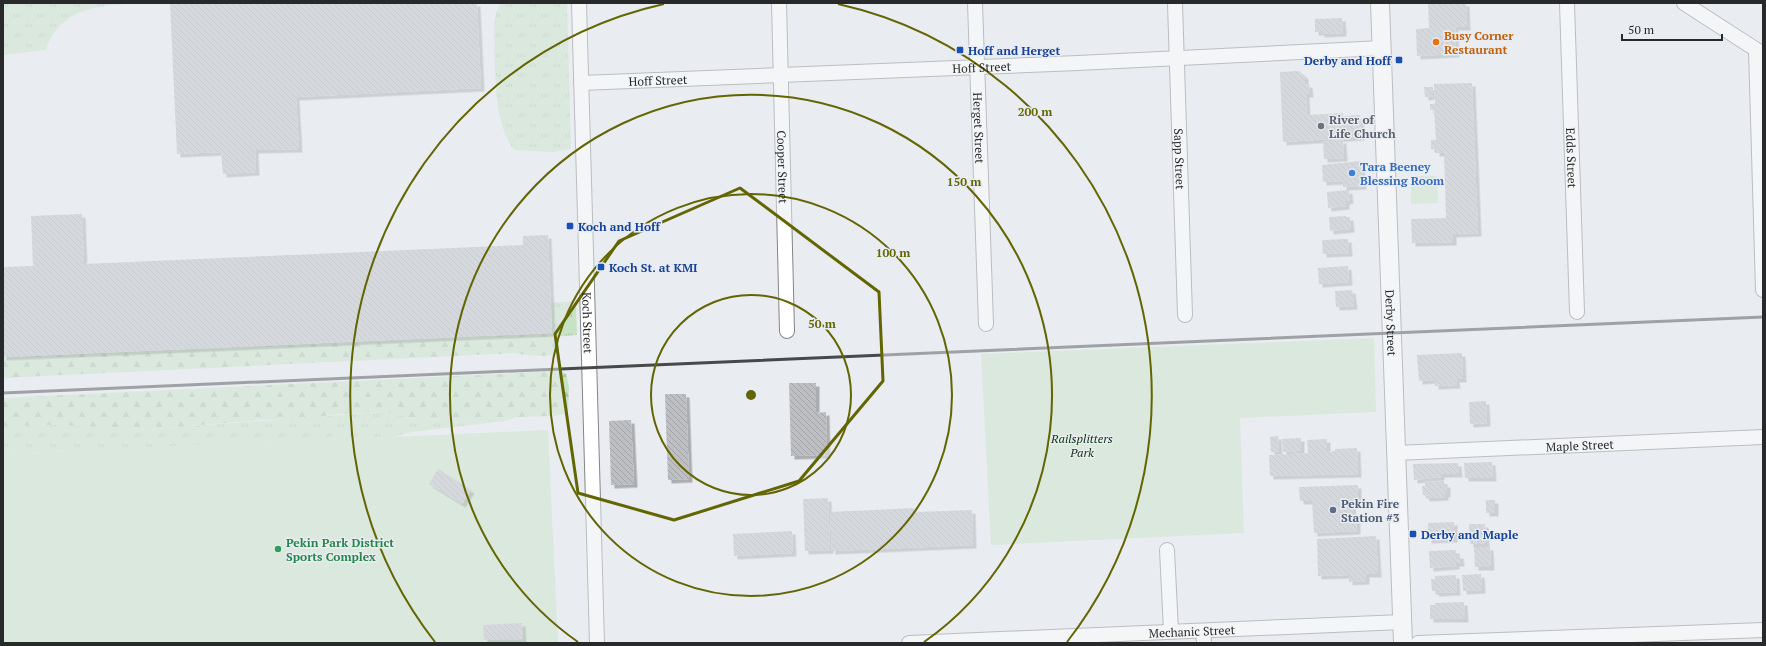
<svg xmlns="http://www.w3.org/2000/svg" width="1766" height="646" viewBox="0 0 1766 646" font-family="'PT Serif',serif">
<style>
.grass{fill:url(#grass-tufts)}
.forest{fill:url(#forest-firs)}
.green{fill:#c7e3c6}
.building{fill:url(#building-back-hatch);filter:url(#shadow)}
.lines{fill:none;stroke-linecap:round;stroke-linejoin:round}
.minor-casing{stroke:#838588;stroke-width:16}
.major-casing{stroke:#838588;stroke-width:20}
.minor{stroke:#fff;stroke-width:14}
.major{stroke:#fff;stroke-width:18}
.rail{stroke:#46484a;stroke-width:3}
.marked{fill:none;stroke:#636500;stroke-width:3;stroke-linejoin:round}
.ring{fill:none;stroke:#636500;stroke-width:2}
.food-dot{fill:#e8710a;stroke:#e9ecf0;stroke-width:1.5}
.transit-dot{fill:#1a4fb4;stroke:#e9ecf0;stroke-width:1.5}
.worship-dot{fill:#6b7280;stroke:#e9ecf0;stroke-width:1.5}
.shop-dot{fill:#3f7fe0;stroke:#e9ecf0;stroke-width:1.5}
.service-dot{fill:#5c6f8a;stroke:#e9ecf0;stroke-width:1.5}
.leisure-dot{fill:#2e9e5b;stroke:#e9ecf0;stroke-width:1.5}
.labels{text-anchor:middle;dominant-baseline:central;stroke-width:3;stroke-linejoin:round;paint-order:stroke}
.food-label{font-size:12px;font-weight:bold;fill:#c56008;stroke:#e9ecf0;text-anchor:start}
.transit-label{font-size:12px;font-weight:bold;fill:#164399;stroke:#e9ecf0;text-anchor:start}
.street-label{font-size:12px;fill:#27292a;stroke:#e9ecf0}
.worship-label{font-size:12px;font-weight:bold;fill:#5b616d;stroke:#e9ecf0;text-anchor:start}
.shop-label{font-size:12px;font-weight:bold;fill:#366cbe;stroke:#e9ecf0;text-anchor:start}
.park-label{font-size:12px;font-style:italic;fill:#09360d;stroke:#e9ecf0}
.service-label{font-size:12px;font-weight:bold;fill:#4e5e75;stroke:#e9ecf0;text-anchor:start}
.leisure-label{font-size:12px;font-weight:bold;fill:#27864d;stroke:#e9ecf0;text-anchor:start}
.centre{fill:#636500;stroke:#e9ecf0;stroke-width:2}
.ring-label{font-size:12px;text-anchor:middle;font-weight:bold;fill:#636500;stroke:#e9ecf0;stroke-width:3;stroke-linejoin:round;paint-order:stroke}
</style>
<defs>
<pattern id="grass-tufts" width="24" height="20" patternUnits="userSpaceOnUse"><rect width="24" height="20" fill="#c7e3c6"/><path d="M3 7l-1-3M5 7V3M7 7l1-3M15 17l-1-3M17 17v-4M19 17l1-3" fill="none" stroke="#abc3aa"/></pattern>
<pattern id="forest-firs" width="22" height="20" patternUnits="userSpaceOnUse"><rect width="22" height="20" fill="#c7e3c6"/><path d="M5 1l3.5 6h-7zM16 11l3.5 6h-7z" fill="#abc3aa"/></pattern>
<pattern id="building-back-hatch" width="6" height="6" patternUnits="userSpaceOnUse"><rect width="6" height="6" fill="#bdbfc3"/><path d="M-1 5l2 2M0 0l6 6M5-1l2 2" fill="none" stroke="#a2a4a8"/></pattern>
<filter id="shadow"><feDropShadow dx="3.5" dy="3.5" stdDeviation="0" flood-color="#0004"/></filter>
</defs>
<rect width="100%" height="100%" fill="#e9ecf0"/>
<!-- grass -->
<path class="grass" d="M3 3H155C113 5 62 1 46 50L3 55Z
M501 3H567L571 149 553 152 514 150C491 119 496 61 494 24L496 12Z
M576 301 577 335 552 337 551 303Z
M381 412 401 415 413 420 516 417 504 421 412 432 392 437 3 454V426L56 425 151 429Z"/>
<!-- forest -->
<path class="forest" d="M552 333V337L559 338V348L556 354C542 357 529 356 515 353L3 378V357Z
M559 371 566 374 569 387 568 413 554 416 413 420 401 415 381 412 337 414 304 419 261 420 151 429 56 425 3 426V398Z"/>
<!-- green -->
<path class="green" d="M1437 176 1438 203 1411 204V176Z
M1374 338 1376 412 1240 418 1244 533 991 545 981 354Z
M548 430 558 643H3V454Z"/>
<!-- building -->
<path class="building" d="M170 3H477L481 88 296 97 299 149 255 150 256 172 223 174 221 152 177 154Z
M1428 3H1466L1467 27H1455L1456 54 1417 56 1416 29 1429 28Z
M1342 18 1343 33 1321 34V32H1315V19Z
M1299 71 1305 76V84H1309L1310 94H1306L1307 115 1343 113V116L1360 115 1361 137 1283 142 1280 72Z
M1472 83 1478 233 1453 234V242L1412 243 1411 219 1446 218 1444 153H1436V149H1431V140H1436L1434 110H1430V104H1435L1434 84Z
M1424 87H1433V96L1425 97Z
M1343 140 1344 158 1324 159 1323 142Z
M1361 161 1363 186 1343 187V181L1323 182 1322 165Z
M1349 190 1350 200 1346 201V206L1328 208 1327 192Z
M82 214 84 264 523 245V236L548 235 552 333 3 357V267L33 266 31 216Z
M1345 216 1346 217H1350L1351 229 1330 231 1329 217Z
M1348 239 1349 253 1323 254 1322 240Z
M1348 266 1349 282 1319 284 1318 268Z
M1352 290 1354 306 1336 307 1335 291Z
M1462 353 1463 379H1456L1457 385 1435 386V380L1419 381 1417 355Z
M789 383H816V413L826 412 827 455 791 456Z
M665 394H686L689 479 668 480Z
M1486 401 1487 423 1470 424 1469 402Z
M631 420 634 484 611 485 609 421Z
M1278 436 1279 452H1271L1270 437Z
M1301 438V451H1297V454L1308 453 1307 440 1327 439V452L1335 451V449L1357 448 1358 474 1270 476 1269 455 1293 454V451L1283 452 1282 439Z
M1492 462 1493 478H1465L1464 463Z
M1458 463 1459 474H1441V477L1414 480 1413 464Z
M438 469 471 490 462 504 429 484Z
M1444 481V484H1447V494H1445V497L1426 498 1425 495H1423L1422 486H1425V482Z
M1358 485V498L1352 499 1353 520H1357V531L1314 533 1312 501H1300L1299 487Z
M828 498 830 550 805 551 803 499Z
M1486 500H1495V513H1486Z
M916 508V512L972 510 973 545 832 551 830 512Z
M1454 522V539L1428 540V523Z
M1469 524H1485L1486 544H1470Z
M792 531 793 553 734 556 733 534Z
M1376 536 1378 574H1366V581L1349 582V575L1318 576 1317 539Z
M1474 547H1490L1491 567H1475Z
M1456 550V555H1460L1461 563H1456V566L1430 568 1429 551Z
M1481 574 1482 590 1463 591 1462 575Z
M1456 575 1457 592 1436 593 1435 591H1432L1431 579H1435V576Z
M1464 602 1465 619H1430V605H1435V603Z
M522 623 523 639 484 640 483 625Z"/>
<g class="lines">
<!-- minor casing -->
<g class="minor-casing">
<g id="minor">
<path id="s1" d="M579 3 597 643"/>
<path id="s2" d="M779 3 787 331"/>
<path id="s3" d="M975 3 986 324"/>
<path id="s4" d="M1175 3 1185 315"/>
<path id="s5" d="M1567 3 1577 312"/>
<path d="M1684 3 1763 54"/>
<path d="M1756 50 1763 290"/>
<path id="s6" d="M581 83 1078 63 1382 48"/>
<path id="s7" d="M1396 453 1763 437"/>
<path d="M1167 550 1171 631"/>
<path d="M1203 631 1204 643"/>
<path id="s8" d="M909 643 1402 622"/>
<path d="M1418 643 1763 630"/>
</g>
</g>
<!-- major casing -->
<g class="major-casing">
<g id="major">
<path id="s9" d="M1380 3 1403 643"/>
</g>
</g>
<!-- minor -->
<use href="#minor" class="minor"/>
<!-- major -->
<use href="#major" class="major"/>
<!-- rail -->
<path class="rail" d="M3 393 1763 317"/>
</g>
<!-- marked area -->
<path d="M0 0H1766V646H0ZM740 188 879 292 883 381 799 481 674 520 578 493 555 334 619 241Z" fill="#e9ecf0" fill-opacity=".55" fill-rule="evenodd"/>
<path class="marked" d="M740 188 879 292 883 381 799 481 674 520 578 493 555 334 619 241Z"/>
<!-- distance rings -->
<g class="ring">
<circle cx="751" cy="395" r="100"/>
<circle cx="751" cy="395" r="201"/>
<path d="M578 642A301 301 0 1 1 924 642"/>
<path d="M435 642A401 401 0 0 1 664 4M838 4A401 401 0 0 1 1067 642"/>
</g>
<!-- markers -->
<circle class="food-dot" cx="1436" cy="42" r="4"/>
<g class="transit-dot">
<rect x="956" y="46" width="8" height="8" rx="2"/>
<rect x="1395" y="56" width="8" height="8" rx="2"/>
<rect x="566" y="222" width="8" height="8" rx="2"/>
<rect x="597" y="263" width="8" height="8" rx="2"/>
<rect x="1409" y="530" width="8" height="8" rx="2"/>
</g>
<circle class="worship-dot" cx="1321" cy="126" r="4"/>
<circle class="shop-dot" cx="1352" cy="173" r="4"/>
<circle class="service-dot" cx="1333" cy="510" r="4"/>
<circle class="leisure-dot" cx="278" cy="549" r="4"/>
<g class="labels">
<!-- food labels -->
<g class="food-label">
<text x="1444" y="35">Busy Corner<tspan x="1444" dy="14">Restaurant</tspan></text>
</g>
<!-- transit labels -->
<g class="transit-label">
<text x="968" y="50">Hoff and Herget</text>
<text x="1391" y="60" text-anchor="end">Derby and Hoff</text>
<text x="578" y="226">Koch and Hoff</text>
<text x="609" y="267">Koch St. at KMI</text>
<text x="1421" y="534">Derby and Maple</text>
</g>
<!-- street labels -->
<g class="street-label">
<text stroke="none"><textPath href="#s6" startOffset="401">Hoff Street</textPath></text>
<text stroke="none"><textPath href="#s6" startOffset="77">Hoff Street</textPath></text>
<text stroke="none"><textPath href="#s3" startOffset="125">Herget Street</textPath></text>
<text stroke="none"><textPath href="#s5" startOffset="155">Edds Street</textPath></text>
<text stroke="none"><textPath href="#s4" startOffset="156">Sapp Street</textPath></text>
<text stroke="none"><textPath href="#s2" startOffset="164">Cooper Street</textPath></text>
<text stroke="none"><textPath href="#s1" startOffset="320">Koch Street</textPath></text>
<text stroke="none"><textPath href="#s9" startOffset="320">Derby Street</textPath></text>
<text stroke="none"><textPath href="#s7" startOffset="184">Maple Street</textPath></text>
<text stroke="none"><textPath href="#s8" startOffset="283">Mechanic Street</textPath></text>
</g>
<!-- worship labels -->
<g class="worship-label">
<text x="1329" y="119">River of<tspan x="1329" dy="14">Life Church</tspan></text>
</g>
<!-- shop labels -->
<g class="shop-label">
<text x="1360" y="166">Tara Beeney<tspan x="1360" dy="14">Blessing Room</tspan></text>
</g>
<!-- park labels -->
<g class="park-label">
<text x="1082" y="438">Railsplitters<tspan x="1082" dy="14">Park</tspan></text>
</g>
<!-- service labels -->
<g class="service-label">
<text x="1341" y="503">Pekin Fire<tspan x="1341" dy="14">Station #3</tspan></text>
</g>
<!-- leisure labels -->
<g class="leisure-label">
<text x="286" y="542">Pekin Park District<tspan x="286" dy="14">Sports Complex</tspan></text>
</g>
</g>
<circle cx="751" cy="395" r="6" class="centre"/>
<g class="ring-label">
<text x="1035" y="116">200 m</text>
<text x="964" y="186">150 m</text>
<text x="893" y="257">100 m</text>
<text x="822" y="328">50 m</text>
</g>
<!-- border -->
<rect width="1766" height="646" fill="none" stroke="#27292a" stroke-width="8"/>
<!-- scale -->
<path d="M1622 34v6h100v-6" fill="none" stroke="#27292a" stroke-width="2"/>
<text x="1628" y="34" font-size="12" fill="#27292a" stroke="#e9ecf0" stroke-width="3" paint-order="stroke">50 m</text>
</svg>
